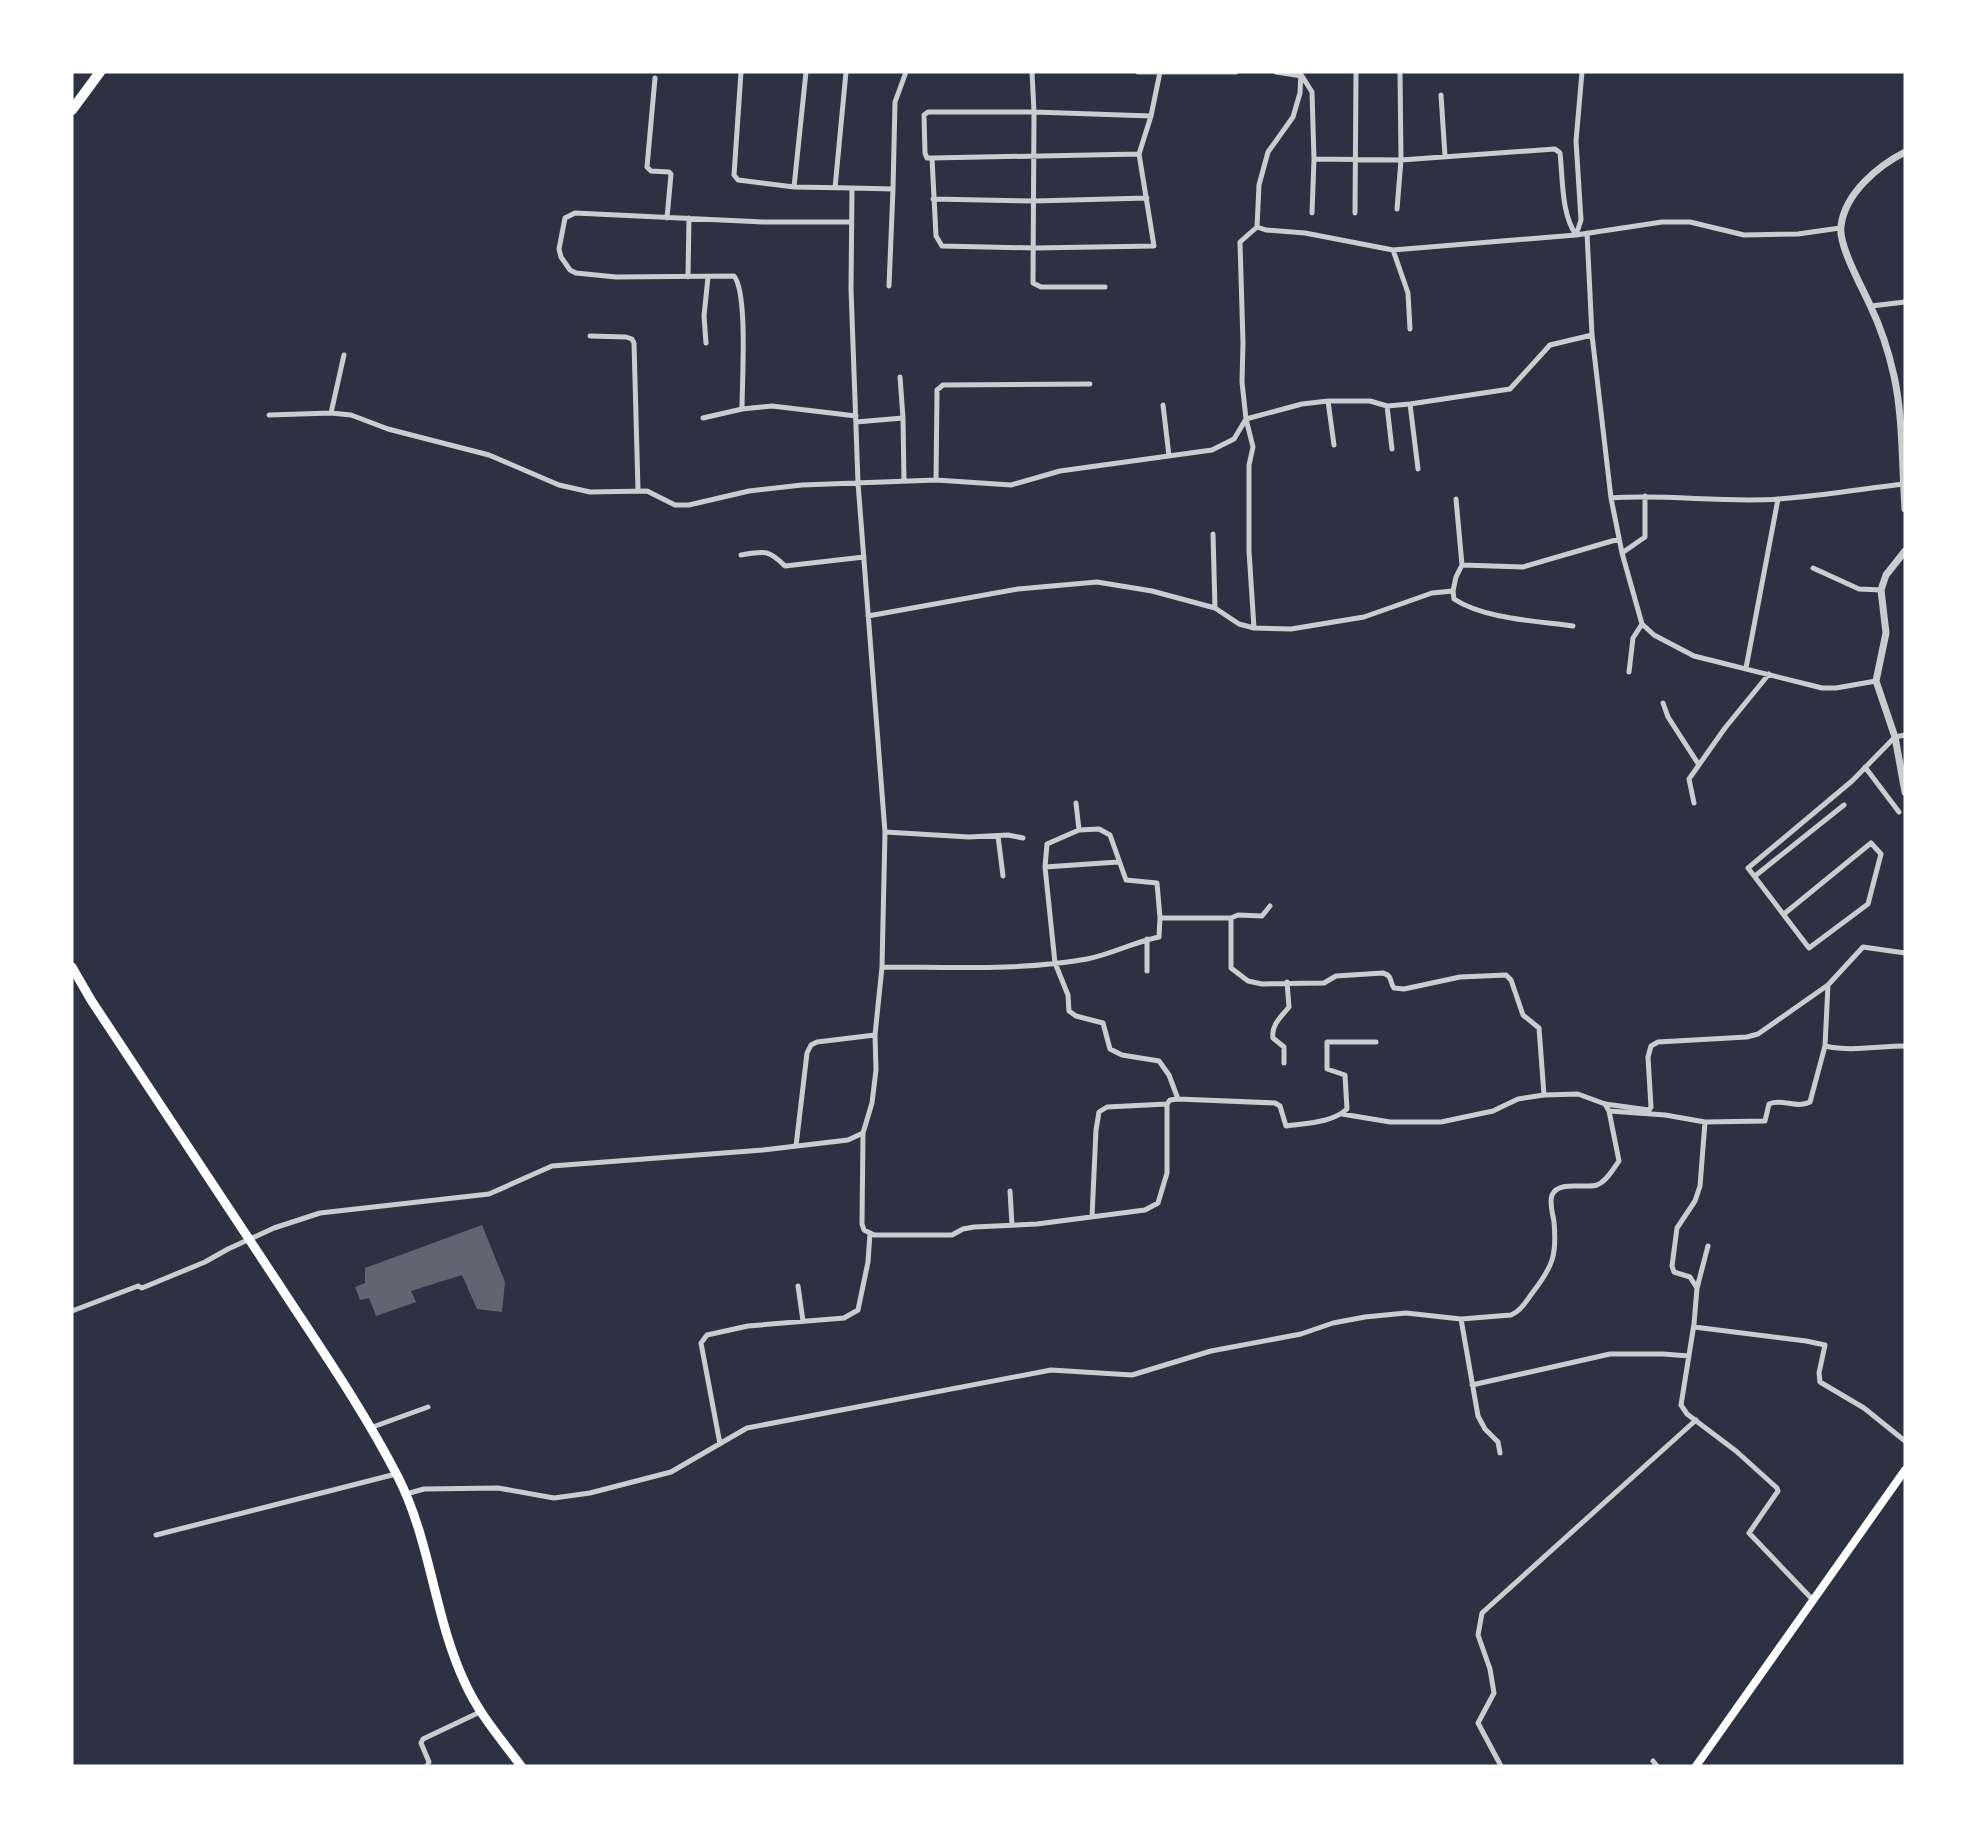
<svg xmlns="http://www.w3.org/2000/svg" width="1977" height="1838" viewBox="0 0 1977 1838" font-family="'IBM Plex Sans',sans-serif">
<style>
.building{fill:#626471}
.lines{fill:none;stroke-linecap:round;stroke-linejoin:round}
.minor{stroke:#caccd0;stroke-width:5}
.tertiary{stroke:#caccd0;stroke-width:7}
.secondary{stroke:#fff;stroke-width:8}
.primary{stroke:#fff;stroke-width:9}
.motorway{stroke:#fff;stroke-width:10}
</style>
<rect width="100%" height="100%" fill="#2d3142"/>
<!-- building -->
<path class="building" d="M482 1225 505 1282 502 1312 477 1309 462 1275 411 1291 416 1302 376 1316 369 1298 360 1300 355 1287 365 1283V1268Z"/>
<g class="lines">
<!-- minor -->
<path class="minor" d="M1032 72 1034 112H928L924 115 925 153 927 158H932L936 236 942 246 1034 248 1154 246 1139 154 1151 116 1160 72
M1138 72H1236
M1276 72 1302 76 1312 92 1314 159 1401 160 1555 149 1560 153C1563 179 1561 213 1576 235L1662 222H1690L1744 235 1798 234 1840 228
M655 78 647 167 651 171 669 172 671 174 667 218
M1441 95 1445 156
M932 158 1139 154
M794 187 806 72
M835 188 846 72
M852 188 893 189 895 102 906 72
M933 199 1034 201 1147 198
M1397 209 1401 160 1400 72
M1312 213 1314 159
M1355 213 1356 72
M1257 227 1266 230 1305 233 1393 250 1576 235 1581 220 1576 141 1582 72
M1587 233 1592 335 1611 498 1622 553 1642 624 1654 635 1694 656 1822 688H1836L1876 681
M1393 250 1408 293 1410 329
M688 277 689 218
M889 286 893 189
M1105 287H1041L1033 283 1034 112 1151 116
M1871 306 1905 302
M590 336 626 337 632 339 634 343 638 490
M706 343 704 316 708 277
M1328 401 1334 445
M1410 404 1418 469
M1163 405 1169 456
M1387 406 1392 449
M742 409C742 382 748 293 734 276L616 277 576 273 570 270 561 257 559 249 565 218 575 213 763 222H851
M331 413 344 355
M269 415 331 413 351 415 388 429 489 455 559 485 590 492 647 491 675 505H689L749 491 802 485 936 480 1011 485 1060 471 1212 450 1234 439 1246 419 1242 382 1243 343 1240 242 1257 227 1259 185 1268 152 1293 117 1300 93 1301 72
M703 418 742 409 772 406 856 416
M903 418 904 481
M856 422 903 418 900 377
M936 480 937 394V390L943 385 1090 384
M1611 498C1667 494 1723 503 1779 499 1821 496 1862 489 1903 484
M1456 499 1462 565
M1213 534 1215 608
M1622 553 1645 537V496
M741 555C764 551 768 549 785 566L864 557
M1813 568 1859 589 1881 590
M1453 591 1454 599C1484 619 1537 621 1573 626
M868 616 1018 589 1097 582 1152 591 1215 608 1239 624 1254 628 1291 629 1364 617 1432 593 1453 591 1456 577 1462 565 1523 567 1619 539
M1254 628 1249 551V465L1253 447 1246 419 1302 404 1328 401H1370L1387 406 1410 404 1510 389 1550 345 1592 335
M1746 668 1778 499
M1629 672 1633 638 1642 624
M1663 703 1668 717 1699 765
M1865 767 1899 812
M1694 803 1689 779 1725 728 1769 674
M885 832 969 837 1008 835 1023 838
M998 836 1003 876
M1118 862 1045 867 1055 963 1068 995 1069 1011 1076 1016 1103 1023 1110 1049 1122 1055 1159 1061 1169 1075 1178 1099
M1045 867 1047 844 1079 830
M1755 876 1844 805
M1784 914 1871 843 1881 854 1868 904 1809 948 1748 868 1852 781 1895 737 1905 735
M1160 918H1231V968L1248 981 1262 984 1324 983 1336 976 1383 973C1393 976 1389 981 1394 988L1404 989 1460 977 1506 975 1511 980 1523 1015 1539 1028 1544 1095
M1231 918 1238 915 1262 916 1270 906
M1147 939V971
M882 967C950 967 1020 971 1087 959 1112 954 1134 942 1159 937L1160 918 1157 883 1126 880 1110 835 1099 829 1079 830 1076 803
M1825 1046C1852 1052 1878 1046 1905 1046
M1284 1063V1047L1273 1038C1271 1025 1281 1017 1289 1007L1287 982
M1609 1111 1665 1115 1705 1122 1765 1121 1769 1104C1782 1098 1797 1109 1810 1102L1825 1046 1828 985
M1342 1114 1390 1122H1441L1493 1111 1518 1099 1544 1095 1578 1094 1605 1104 1649 1110 1651 1107 1648 1057 1651 1046 1658 1042 1747 1037 1758 1034 1828 985 1863 947 1905 953
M863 1133 862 1224 864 1230 874 1235H952L963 1229 974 1227 1037 1224 1145 1210 1158 1203 1167 1173V1104L1170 1100 1178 1099 1275 1103 1280 1106 1286 1126C1306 1123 1332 1123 1347 1109L1345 1075 1327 1069V1042H1376
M796 1146 807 1053 811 1045 817 1042 875 1035
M1010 1191 1012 1225
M1092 1217 1096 1130 1099 1112 1107 1107 1167 1104
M1708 1246 1697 1288 1694 1324 1681 1405 1687 1414 1736 1451 1777 1488 1778 1491 1749 1533 1813 1600
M798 1286 803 1321
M1697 1288 1690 1277 1674 1272 1672 1266 1677 1228 1695 1201 1700 1186 1705 1122
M72 1311 138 1286 142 1288 205 1262 228 1249 274 1228 320 1213 489 1194 552 1166 763 1150 848 1140 863 1133 872 1103 876 1070 875 1035 882 967 885 832 858 483 851 289 852 188 794 187 738 180 734 175 741 72
M1461 1319 1478 1416 1485 1429 1498 1442 1500 1453
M1694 1327 1806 1341 1825 1345 1819 1373 1820 1382 1864 1408 1905 1441
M1472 1385 1610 1354H1663L1689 1356
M370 1428 428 1407
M720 1444 701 1343 707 1335 748 1326 844 1318 858 1310 868 1262 870 1233
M406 1494 424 1489 498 1488 554 1498 590 1493 671 1472 747 1428 1051 1370 1132 1375 1211 1351 1301 1334 1333 1323 1365 1317 1406 1313 1461 1319 1511 1315C1521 1311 1527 1300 1533 1292 1553 1266 1557 1255 1554 1222 1553 1214 1549 1204 1552 1195 1559 1180 1584 1189 1597 1185 1607 1181 1613 1169 1619 1161L1609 1111 1605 1104
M156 1535 396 1474
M1653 1761 1657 1766
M427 1766 429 1762 421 1743 423 1739 480 1712
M1501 1766 1478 1723 1494 1693 1490 1669 1478 1635 1482 1613 1696 1420"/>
<!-- tertiary -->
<path class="tertiary" d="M1905 152C1878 166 1845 193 1841 226 1838 245 1862 287 1870 305 1880 326 1889 353 1894 376 1903 416 1902 467 1905 509
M1905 551 1886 575 1881 590 1886 633 1876 681 1895 737 1905 792"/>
<!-- secondary -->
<path class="secondary" d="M1696 1766 1905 1470"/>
<!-- primary -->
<path class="primary" d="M72 967 91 1000C153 1094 215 1188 278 1283 319 1346 363 1409 398 1477 431 1542 434 1617 465 1683 479 1714 501 1739 521 1766"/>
<!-- motorway -->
<path class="motorway" d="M72 110 100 72"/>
</g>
<!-- border -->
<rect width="1977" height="1838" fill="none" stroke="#ffffff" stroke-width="147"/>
</svg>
